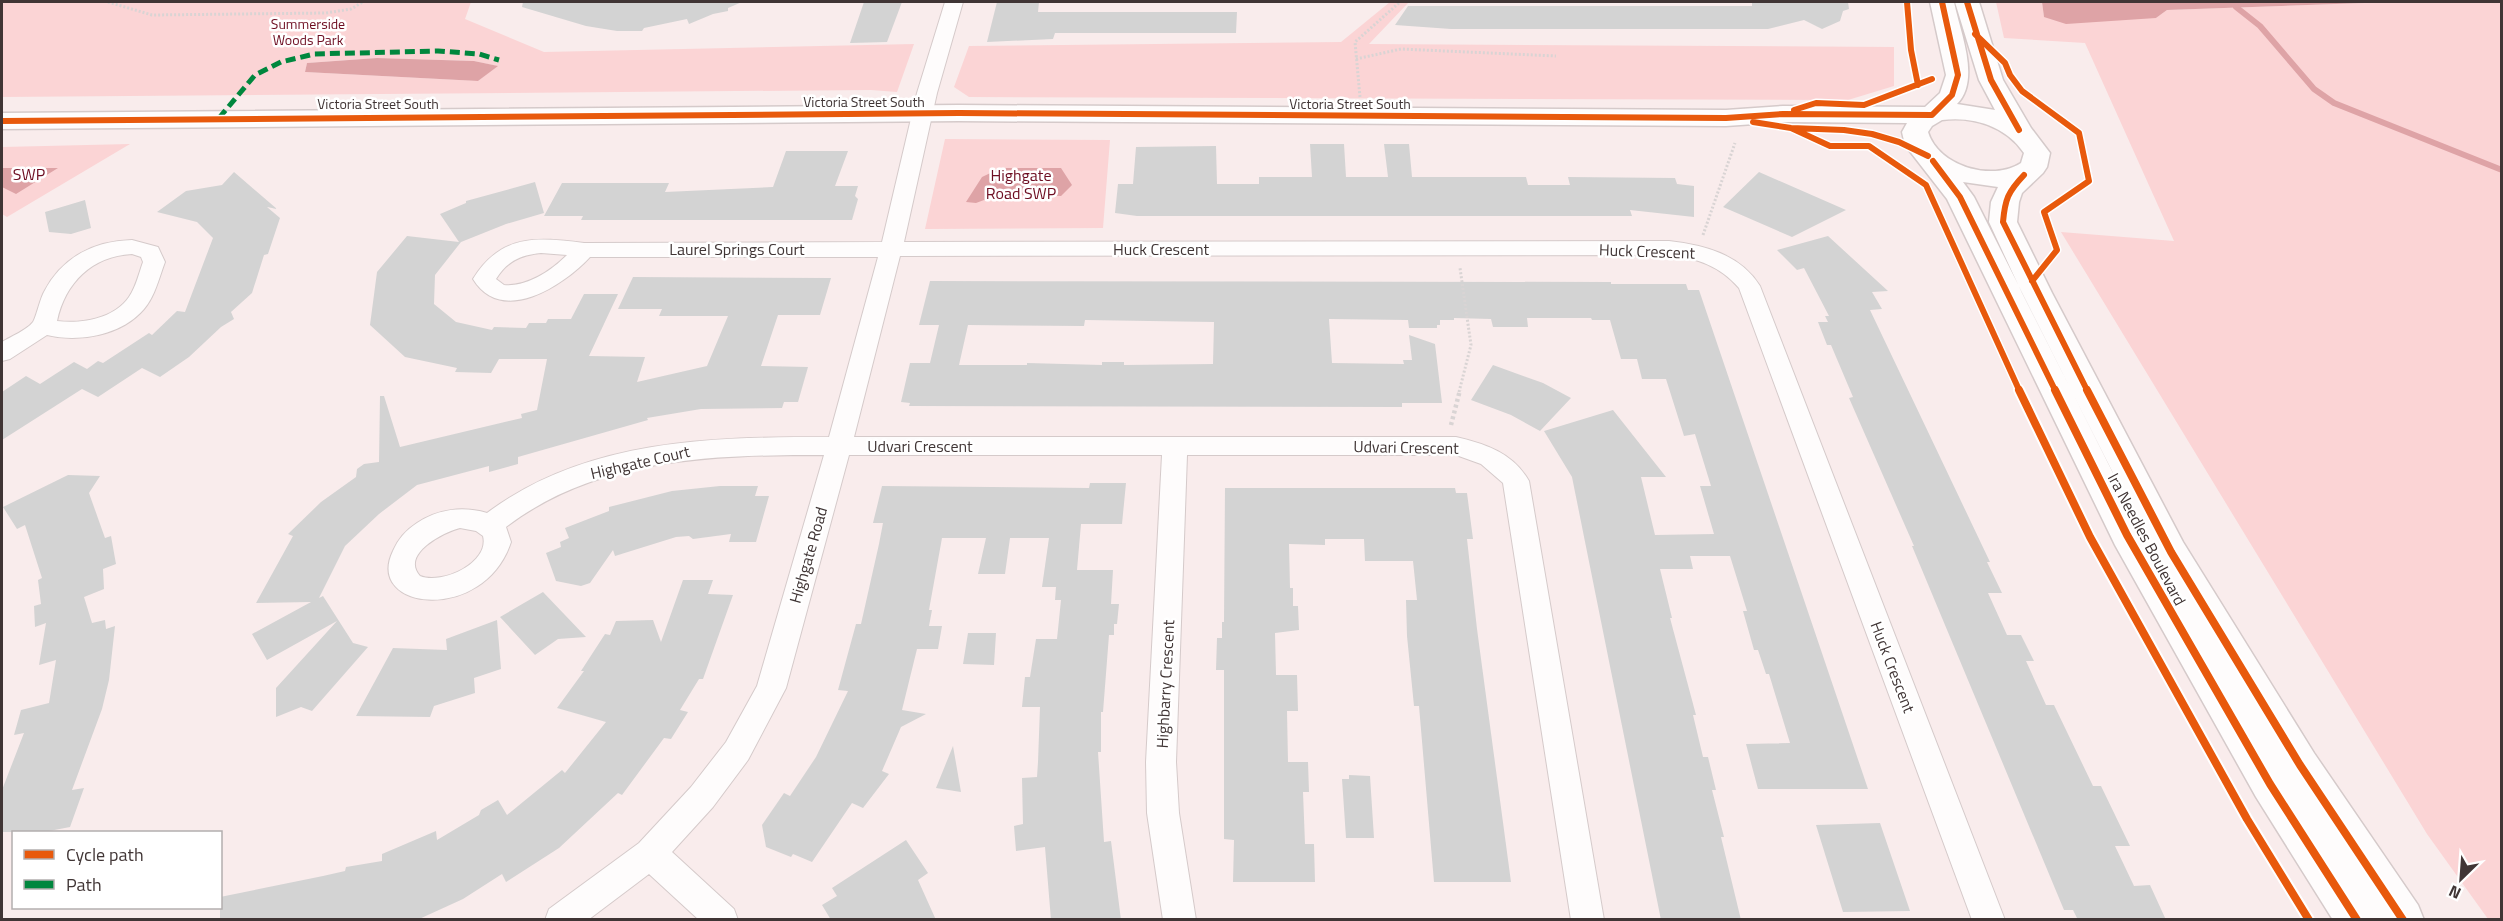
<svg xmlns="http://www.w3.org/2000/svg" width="2503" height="921" viewBox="0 0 2503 921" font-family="'Titillium Web',sans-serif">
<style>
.green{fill:#fbd4d5;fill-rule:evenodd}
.water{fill:#dea3a6}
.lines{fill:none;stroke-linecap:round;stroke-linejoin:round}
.stream{stroke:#dea3a6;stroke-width:6}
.building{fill:#d3d3d3;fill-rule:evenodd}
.street-casing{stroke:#d5caca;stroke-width:2}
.secondary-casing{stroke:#d5caca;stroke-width:3}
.path-far1{stroke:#d9d4d4;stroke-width:3;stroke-dasharray:2 2;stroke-linecap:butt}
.path{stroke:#d9d4d4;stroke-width:4.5;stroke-dasharray:3 3;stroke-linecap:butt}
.street{fill:#fefcfc;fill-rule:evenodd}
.secondary{fill:#fefcfc;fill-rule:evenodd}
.quiet{stroke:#00873e;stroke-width:5;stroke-dasharray:10 5;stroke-linecap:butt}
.cycleway-far1-casing{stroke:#fff;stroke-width:9}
.cycleway-casing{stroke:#fff;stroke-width:12}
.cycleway-far1{stroke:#e8590c;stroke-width:6}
.cycleway{stroke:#e8590c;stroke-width:8}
.labels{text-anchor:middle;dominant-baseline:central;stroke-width:5;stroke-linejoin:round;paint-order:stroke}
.far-park-label{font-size:14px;fill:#6d0d21;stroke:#fff}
.far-street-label{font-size:14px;fill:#403535;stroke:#fff}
.park-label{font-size:16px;fill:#6d0d21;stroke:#fff}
.street-label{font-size:16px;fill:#403535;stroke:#fff}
</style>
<rect width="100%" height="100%" fill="#f9ecec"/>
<!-- green -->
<path class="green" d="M2 2H471L465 19 544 52 914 44 897 92 871 90 2 97ZM377 58 474 61 497 66 478 81 305 72 307 63Z
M1390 2H1409L1369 44 1894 47V86L1848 100 969 97 954 87 969 46 1341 42Z
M1996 2H2042L2044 17 2156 18 2167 10 2393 2H2501V919H2488L2427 834 2061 232 2174 241 2085 43 2004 38Z
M945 139 1110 140 1103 228 925 229Z
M130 144 7 217 2 214V147Z"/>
<!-- water -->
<path class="water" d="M2042 2H2393L2167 10 2156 18 2066 24 2044 17Z
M377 58 474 61 498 66 478 81 305 72 307 63Z
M2 168H58L16 194 2 187Z
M1001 168H1061L1072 185 1061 196 1000 194 976 203 966 202 982 177Z"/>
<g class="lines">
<!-- stream -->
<path class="stream" d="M2236 7 2260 26 2314 89 2334 103 2502 170"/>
</g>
<!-- building -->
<path class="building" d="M523 2H742L728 8V11L713 14 689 24 687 19 644 28 642 31H617L586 26 522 7Z
M864 2H902L887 42 850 43Z
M997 2H1039L1038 12H1237L1236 33H1055L1053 39 987 42Z
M1752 2H1848L1849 9 1843 11 1840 21 1822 29 1804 20 1768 29H1451L1395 25 1408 6H1752Z
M1310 144H1344L1346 177H1388L1384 144H1409L1412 177H1526L1528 185H1570L1568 177 1675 178 1677 184 1694 186V217L1630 210 1632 216H1137L1115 213 1118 184H1133L1136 147 1216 146 1217 184H1259V177H1312Z
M786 151H848L835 186H858L855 196 858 199 852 220H581L583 216H544L562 183H669L665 192 773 187Z
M234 172 277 209 267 207 280 218 268 254 264 255 252 293 231 312 234 319 221 327 189 357 160 377 142 368 98 397 82 389 2 440V392L26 376 40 384 74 362 87 369 98 361 103 363 149 333 152 335 177 311 185 312 213 238 197 222 157 212 186 191 222 185Z
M1759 172 1846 210 1792 237 1723 207Z
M535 182 544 213 506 224 461 242 435 275 434 304 456 322 492 330 494 327 526 328 529 323H546L548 319H571L584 294H618L589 356 645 357 637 382 707 366 728 316H659L662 309H618L633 277 831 278 820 315H778L761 366 808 367 798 402H784L782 408 701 409 647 418 648 420 518 457V464L489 472V466L417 485 379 514 345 546 319 598 323 596 353 643 368 647 312 711 301 707 276 717V688L337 621 267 660 252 634 311 602 256 603 293 536 288 534 321 502 356 477 357 469 364 464 379 462 380 396H384L400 447 522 418 521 414 537 410 547 359H499L491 373 455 372 457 368 405 357 370 325 377 272 407 236 459 242 440 214 466 203V201Z
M85 200 91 228 71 234 49 232 45 212Z
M1828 236 1888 291 1872 292 1882 309 1870 310 1990 562H1987L2002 593H1988L2007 635H2021L2034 661H2026L2046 705H2054L2093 786H2101L2130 846H2115L2134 886 2150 885 2166 920H2078L2073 910H2064L1912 546H1914L1849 398 1853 397 1831 345H1827L1818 322H1828L1825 316H1829L1804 268 1797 270 1777 250Z
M930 281 1611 282V284H1686L1688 290H1699L1868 789H1758L1746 744 1790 743 1769 674H1766L1758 650H1754L1743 611H1747L1730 556H1690L1693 569H1660L1672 618H1670L1696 715H1693L1703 757H1708L1716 790H1712L1724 837H1721L1741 920H1661L1572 477 1544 431 1613 410 1666 477H1641L1655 535 1714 534 1700 486H1711L1695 434 1684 436 1666 379H1642L1637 359H1621L1610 320H1592L1591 318H1527L1528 327H1493L1491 319 1454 318V320H1440V325H1437V328H1409L1408 320 1329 319 1332 363 1404 364 1403 360H1412L1409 335 1435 344 1442 403H1402V407L909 406 910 403 901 402 910 363H930L939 325H919ZM1085 320 1214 322 1213 364 1124 365V362H1102V365L1027 363V365H959L968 325 1084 326Z
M1493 365 1543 383 1571 398 1540 431 1511 415 1471 400Z
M68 475 100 476 89 493 105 538 111 536 116 564 103 569 104 589 84 597 92 623 105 620 106 629 115 626 109 680 102 709 72 790 84 788 70 827 44 832H2V790L24 733 14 735 21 710 49 703 56 660 39 665 46 623 35 627 34 606 41 604 38 580 42 578 25 525 17 529 3 507Z
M1090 483H1126L1122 524H1081L1077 570H1113L1111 604H1119L1117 624H1114V635H1109L1103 712H1101V752H1098L1104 842 1111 841 1121 920H1051L1045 847 1016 851 1014 826 1023 824 1022 778 1037 777 1038 762 1040 707H1022L1025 677H1030L1036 639H1057L1061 600H1055L1056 587H1042L1049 538H1010L1005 574H978L986 538H942L929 610H932L929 626H942L938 649H917L902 710 926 714 901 727 882 771 889 774 863 808 852 803 812 862 793 854 791 857 766 847 762 825 784 793 790 796 816 757 848 691 838 690 856 624H861L879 544 883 523H873L882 486 1089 488Z
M720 486H758L755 496H769L756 542H729L731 534 693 539 689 536 676 537 615 556 613 550 590 583 581 586 556 581 546 553 561 547 560 542 569 538 565 528 609 511V507L672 491Z
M1225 488H1455L1456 493H1467L1473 539H1467L1477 629 1511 882H1434L1419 706H1414L1407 636 1406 600H1417L1413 561H1365L1364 539H1325V545L1289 544 1290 588H1293V606H1298L1299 630 1275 633 1276 675H1297L1298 711H1287L1288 762H1308L1309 792H1303L1305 844H1314L1315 882H1233L1234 840 1224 839V670H1216L1217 638H1222V622H1224Z
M683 580H713L708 594 733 595 703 679H699L680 710 688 712 671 739 664 738 622 795 618 793 559 848 506 882 502 874 463 899 417 920H220V897L323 876 345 871 346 867 382 861V854L436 831 437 840 479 815 481 810 498 800 507 815 562 770 565 773 606 722 557 708 584 671H581L605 634 610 635 616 621 653 620 661 642Z
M543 592 586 637 558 639 535 655 500 617Z
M497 620 501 669 474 678 475 693 434 706 430 717 356 716 393 648 447 650 446 639Z
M968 633H996L994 665 963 664Z
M953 746 961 792 936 788Z
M1349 775 1370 776 1374 838H1346L1342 779H1349Z
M1880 823 1910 911 1843 912 1816 825Z
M906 840 928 873 918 880 936 920H831L822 905 837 896 832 888Z"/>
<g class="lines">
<!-- street casing -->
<g class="street-casing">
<path id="street" d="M945 2H963L937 93 904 242 1669 241C1704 245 1740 254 1760 286L2005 920H1972L1739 288C1720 266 1697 258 1669 255L900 256 854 437H1456C1486 444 1513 453 1529 481L1604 920H1571L1503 483 1481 464 1456 455H1187L1176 762 1179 813 1196 920H1163L1147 813 1146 762 1162 455H849L786 688 748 760 713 807 672 852 734 909 738 920H699L649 874 588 920H545L549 909 639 843 691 787 726 742 757 686 824 455C713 455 598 457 506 527L511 542C484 624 364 611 393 551 398 539 406 530 417 523 438 509 463 506 487 513 586 439 711 437 829 437L878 257H590C563 286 502 326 473 279 501 234 536 237 584 243L882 242 917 93ZM541 253 567 255C551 271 527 287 504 285L496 279C507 261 521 255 541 253ZM460 528 476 531 483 536C490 563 442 585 420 576 400 554 444 532 460 528Z
M132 240 158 247 165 262C159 278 155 296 144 309 122 335 79 343 47 335L10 359 2 361V342C10 337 27 330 33 322 36 318 40 299 44 292 62 257 94 241 132 240ZM132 254 141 257 143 262C139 273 136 287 129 297 114 319 81 324 57 321 65 283 92 256 132 254Z"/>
</g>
<!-- secondary casing -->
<g class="secondary-casing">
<path id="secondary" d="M1930 2H1954C1960 32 1981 80 1957 104L1995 110 1979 80 1955 2H1979L2003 80 2031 128 2050 153 2047 167 2043 173 2022 193 2019 202 2017 222 2052 293 2183 542 2314 753 2418 905 2424 920H2333L2256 797 2115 545 1947 199 1905 145 1902 132 1907 123 1783 122 1726 126 959 121 2 129V113L959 105 1726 110 1783 106 1925 107 1940 93 1946 75ZM1942 120C1973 116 2006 126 2024 153L2021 163C1992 182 1938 166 1928 132L1932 126ZM1963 182 1998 187 1991 202 1989 222 2022 293 2145 536 2141 529 1974 197Z"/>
</g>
<!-- path-far1 -->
<path class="path-far1" d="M108 2 152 15 326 13 351 9 363 2
M1356 59 1401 49 1556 56
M1360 97 1355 42 1400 2
M1703 235 1735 143
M1459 392 1471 345 1460 268"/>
<!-- path -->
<path class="path" d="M1451 425 1460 390"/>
<!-- street -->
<use href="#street" class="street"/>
<!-- secondary -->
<use href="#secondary" class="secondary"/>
<!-- quiet -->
<path class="quiet" d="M219 118 255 75 281 62 314 54 438 51 479 54 499 60"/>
<!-- cycleway-far1 casing -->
<g class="cycleway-far1-casing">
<path id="cycleway-far1" d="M1907 2 1911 50 1918 85
M1967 2 1991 80 2019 130
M1975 34 2005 63 2010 75 2022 91 2079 133 2089 181 2044 212 2057 250 2032 281
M1794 110 1816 103 1864 105 1932 79
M2 121 959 113 1726 118 1783 114 1932 115 1952 95 1958 75 1942 2
M1753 122 1791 128 1844 130 1872 134 1899 142 1928 156
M1791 128 1830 146H1869L1926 185 2020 392
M1933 161 1960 197 2056 392
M2024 175C2008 192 2005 199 2003 222L2088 392"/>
</g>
<!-- cycleway casing -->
<g class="cycleway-casing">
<path id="cycleway" d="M2019 390 2090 537 2247 819 2309 920
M2055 390 2127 535 2270 784 2357 920
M2087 390 2171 552 2300 765 2403 920"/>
</g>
<!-- cycleway-far1 -->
<use href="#cycleway-far1" class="cycleway-far1"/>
<!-- cycleway -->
<use href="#cycleway" class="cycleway"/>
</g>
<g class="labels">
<!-- far-park labels -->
<g class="far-park-label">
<text x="308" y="23">Summerside<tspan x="308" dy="16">Woods Park</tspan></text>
</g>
<!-- far-street labels -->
<g class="far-street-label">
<text x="864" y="101">Victoria Street South</text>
<text x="378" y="103">Victoria Street South</text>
<text x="1350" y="103">Victoria Street South</text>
</g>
<!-- park labels -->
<g class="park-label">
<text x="29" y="174">SWP</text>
<text x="1021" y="175">Highgate<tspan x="1021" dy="18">Road SWP</tspan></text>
</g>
<!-- street labels -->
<g class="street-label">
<text x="737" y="249">Laurel Springs Court</text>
<text x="1161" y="249">Huck Crescent</text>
<text transform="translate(1647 251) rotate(2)">Huck Crescent</text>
<text x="920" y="446">Udvari Crescent</text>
<text transform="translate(1406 447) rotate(1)">Udvari Crescent</text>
<text transform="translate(640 462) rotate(-13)">Highgate Court</text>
<text transform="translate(2147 539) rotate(62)">Ira Needles Boulevard</text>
<text transform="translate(808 555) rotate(-74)">Highgate Road</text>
<text transform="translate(1893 667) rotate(69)">Huck Crescent</text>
<text transform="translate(1165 684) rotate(-87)">Highbarry Crescent</text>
</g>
</g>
<!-- border -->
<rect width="2503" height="921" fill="none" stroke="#403535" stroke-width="6"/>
<!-- legend -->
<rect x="12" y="831" width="210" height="78" fill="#ffffff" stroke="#b3aeae" stroke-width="1.5"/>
<rect x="24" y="850" width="30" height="9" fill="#e8590c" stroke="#b3aeae" stroke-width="1.5"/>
<text x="66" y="861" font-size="18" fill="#403535">Cycle path</text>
<rect x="24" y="880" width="30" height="9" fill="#00873e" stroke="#b3aeae" stroke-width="1.5"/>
<text x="66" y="891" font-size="18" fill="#403535">Path</text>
<!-- north arrow -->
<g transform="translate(2461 879) rotate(205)" stroke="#ffffff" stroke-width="4.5" paint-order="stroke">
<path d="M0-4.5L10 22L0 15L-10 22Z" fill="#403535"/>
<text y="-9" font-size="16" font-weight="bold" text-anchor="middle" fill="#403535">N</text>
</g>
</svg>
